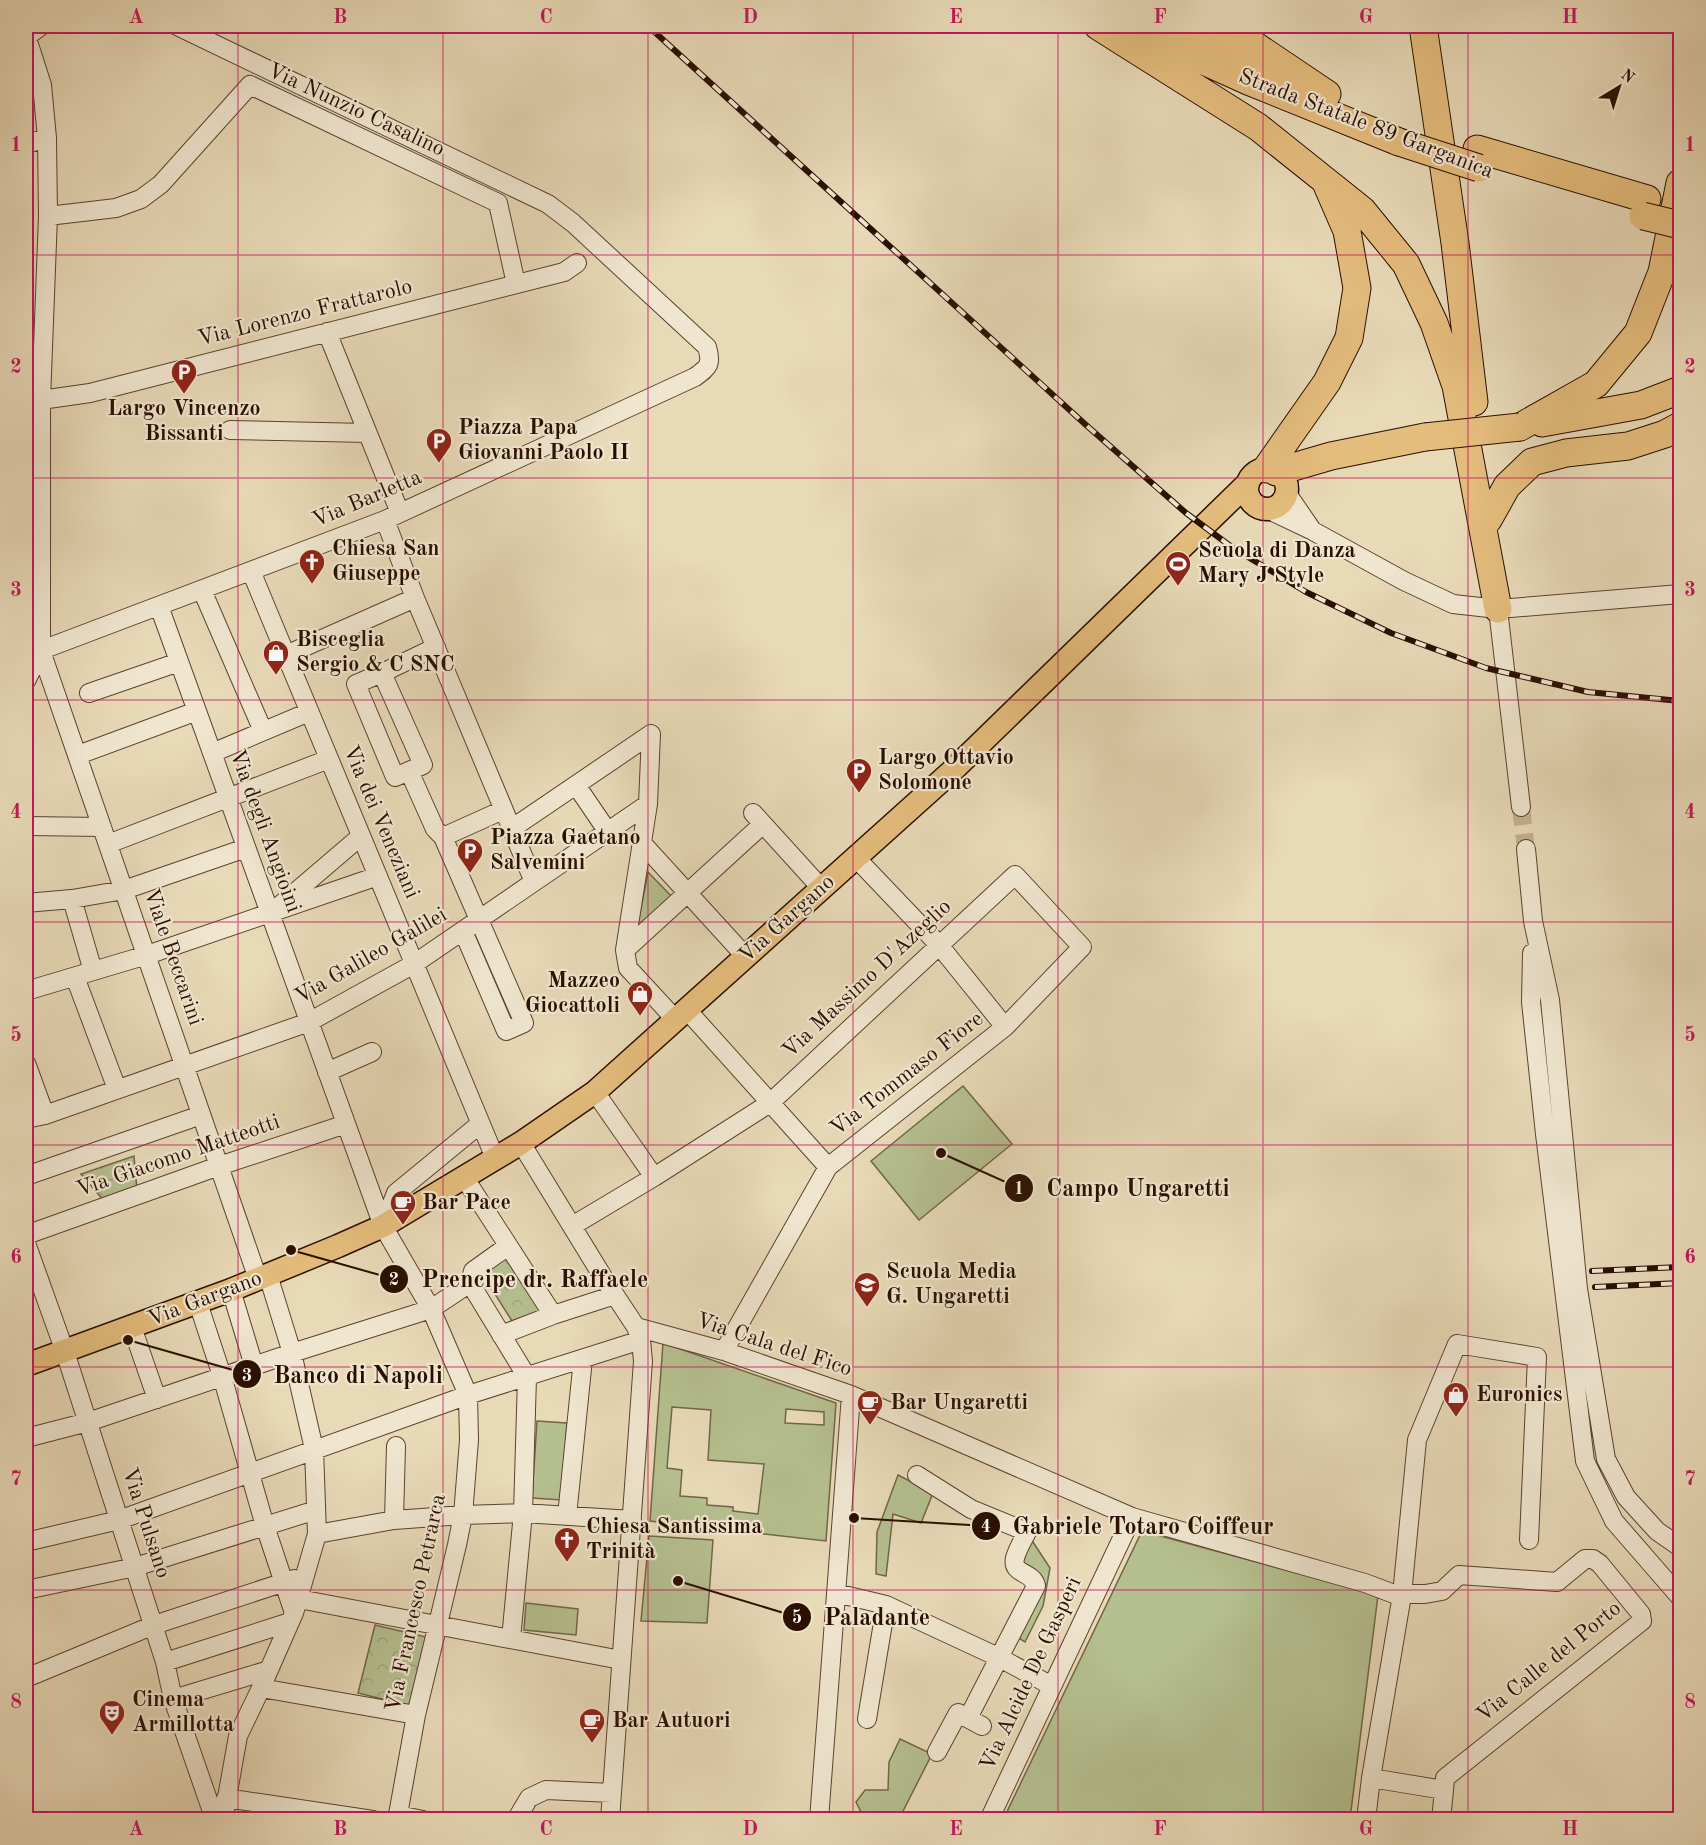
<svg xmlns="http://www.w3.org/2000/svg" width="1706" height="1845" viewBox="0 0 1706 1845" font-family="'Old Standard TT',serif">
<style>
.grass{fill:#b5bf8f;stroke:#706748;stroke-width:1.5;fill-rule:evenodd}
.park{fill:url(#park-crowns);stroke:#706748;stroke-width:1.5}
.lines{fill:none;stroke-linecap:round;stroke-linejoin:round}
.minor-tunnel{stroke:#c2b192;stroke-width:18;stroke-dasharray:18 9;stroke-linecap:butt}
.minor-casing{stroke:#5a422e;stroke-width:20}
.major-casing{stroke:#2a0f00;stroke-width:25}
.highway-casing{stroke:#2a0f00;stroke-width:29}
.minor{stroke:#f0e6d0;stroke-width:18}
.major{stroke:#e4bc7c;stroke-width:22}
.highway{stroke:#e4bc7c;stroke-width:27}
.rail-casing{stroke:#2a0f00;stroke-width:6}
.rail{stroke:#f0e6d0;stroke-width:4;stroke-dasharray:11;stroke-linecap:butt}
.highway-bridge-casing{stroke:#2a0f00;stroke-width:29;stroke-linecap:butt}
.highway-bridge{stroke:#e4bc7c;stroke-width:27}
.grid{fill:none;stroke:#c2185b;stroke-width:1.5;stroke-opacity:0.55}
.labels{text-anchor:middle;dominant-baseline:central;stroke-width:4.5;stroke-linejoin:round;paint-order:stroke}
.street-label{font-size:22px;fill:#2a0f00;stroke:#f0e6d0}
.poi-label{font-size:22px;font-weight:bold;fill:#2a0f00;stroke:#f0e6d0;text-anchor:start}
.leader{fill:none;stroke:#2a0f00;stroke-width:2}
.callout-dot{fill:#2a0f00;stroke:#f0e6d0;stroke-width:2}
.mark-label{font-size:18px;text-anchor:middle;font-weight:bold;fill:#fff}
.callout-label{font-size:24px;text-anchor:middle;font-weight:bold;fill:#2a0f00;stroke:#f0e6d0;stroke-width:4.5;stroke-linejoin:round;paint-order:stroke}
.neatline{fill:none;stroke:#c2185b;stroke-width:2}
.grid-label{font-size:20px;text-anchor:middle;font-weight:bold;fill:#c2185b}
</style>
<defs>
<pattern id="park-crowns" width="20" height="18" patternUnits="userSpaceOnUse" patternTransform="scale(1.5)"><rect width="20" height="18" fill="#b5bf8f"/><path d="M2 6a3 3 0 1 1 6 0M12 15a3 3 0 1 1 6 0" fill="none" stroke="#9ca37a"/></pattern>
</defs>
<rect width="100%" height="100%" fill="#e8d9b7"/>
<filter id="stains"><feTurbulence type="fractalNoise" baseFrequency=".00333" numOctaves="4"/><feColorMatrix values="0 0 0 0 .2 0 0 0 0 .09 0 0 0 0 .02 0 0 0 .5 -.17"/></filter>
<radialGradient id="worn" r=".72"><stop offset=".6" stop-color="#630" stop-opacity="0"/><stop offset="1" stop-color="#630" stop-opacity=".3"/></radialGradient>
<!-- grass -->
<path class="grass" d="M648 872 672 897 637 929Z
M963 1086 1012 1144 919 1220 871 1161Z
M663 1343 836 1403 826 1541 650 1521ZM672 1407 711 1410 708 1460 764 1464 758 1514 733 1511V1507L707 1505V1498L680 1496 682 1470 667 1468ZM786 1409 824 1412V1425L785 1423Z
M537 1421 567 1423 562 1500 532 1498Z
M898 1475 933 1493 921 1523 893 1514 886 1576 876 1574 877 1532Z
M1142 1531 1378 1595 1350 1819 1003 1820Z
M649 1536 713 1540 707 1623 641 1621Z
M1029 1536 1050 1568 1043 1606 1025 1642 1014 1635 1040 1588 1021 1567Z
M526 1603 578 1609 576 1635 524 1630Z
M900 1739 932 1754 899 1819 864 1818 856 1802 865 1790H888L889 1762Z"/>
<!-- park -->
<path class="park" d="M134 1156 137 1190 104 1201 81 1174Z
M506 1254 542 1311 512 1321 481 1272Z
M375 1625 426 1637 410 1706 358 1693Z"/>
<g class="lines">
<!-- minor-tunnel -->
<path class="minor-tunnel" d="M1521 807 1526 849"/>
<!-- minor casing -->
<g class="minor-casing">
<path id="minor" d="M26 35 42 85 47 138 48 216 41 400V651L26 681
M26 37 41 26
M26 144 47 138
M48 216 116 208 141 199 161 184 250 85 498 203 516 284
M327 332 400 513
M26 405 41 400 90 393 564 272 577 263
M230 430 367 433
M1286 492 1312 530
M1265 508 1313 531 1404 581 1453 604 1498 609 1680 594
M385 520 415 598 534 882
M251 571 495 1158
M202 590 263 731
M159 606 383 1226 431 1309 468 1395 469 1440 463 1515 457 1545 416 1715 397 1820
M1498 609 1521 807
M41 651 258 1279
M286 655 415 598
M26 656 385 520 695 377C709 367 712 364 707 347L573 223 548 204 177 26
M382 673 423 765 395 777 356 684Z
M382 673 436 647
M89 693 179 662
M212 753 309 712
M78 755 197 711
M409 771 435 829 443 837
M576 785 608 832
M648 804 625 950 628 968 676 1020
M753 813 822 889
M26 826 102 827
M511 829 651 734
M642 843 746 957
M108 844 329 759
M1526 849 1533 921 1550 1000 1578 1289 1606 1459 1626 1497 1657 1531 1680 1547
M72 899 93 971
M26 903 72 899 124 890 246 848
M278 907 361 836
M463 931 506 1031 524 1023 443 837 503 810
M625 950 763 824
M1532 953 1531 1002 1545 1134 1585 1461 1614 1521 1680 1597
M75 977 117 1089
M26 991 147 955 378 876
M687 1010 828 1167
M26 1063 45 1115
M327 1072 372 1052
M595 1092 654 1177
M26 1119 45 1115 309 1022 414 964 648 804 651 734
M521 1143 603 1277 636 1327 641 1340 643 1361 610 1820
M26 1176 201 1115
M464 1177 553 1315 615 1295
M383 1226 396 1193 480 1124
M572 1226 654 1177 770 1103 1015 875 1082 947 1005 1027
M26 1235 219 1166 346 1124
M26 1243 65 1352 165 1662 173 1699 215 1820
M470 1283 527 1377 523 1513 511 1639
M231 1290 254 1366
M198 1303 222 1376 265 1526 294 1613
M132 1327 157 1399
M636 1327 724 1351 851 1395 1132 1517 1365 1583 1394 1594H1425L1442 1591 1459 1575 1557 1582 1585 1559H1593L1600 1564 1641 1614 1642 1621 1445 1778 1444 1790
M501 1335 553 1315
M724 1351 828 1167 1005 1027 939 945 856 858
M26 1438 88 1422 292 1353 431 1309 470 1283 473 1271 508 1246
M917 1475 971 1509 1027 1532C1023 1540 1017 1550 1015 1558 1011 1575 1033 1571 1036 1586L968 1718
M567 1516 583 1359
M394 1520 396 1446
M317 1534 394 1520 463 1515 523 1513 632 1520
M26 1542 119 1520 468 1395 641 1340
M26 1590 135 1567 316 1510
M836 1593 886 1605 998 1657 1052 1686
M299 1599 621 1660
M165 1662 290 1622
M26 1678 154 1625 294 1579
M261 1688 416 1715
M173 1699 269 1670
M867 1719 886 1605
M937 1752 958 1713 982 1726
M1371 1778 1444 1790 1441 1820
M226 1798 373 1820
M398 1815 423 1820
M223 1820 238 1736 261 1688 294 1613 317 1534 314 1449 292 1353 268 1275
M516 1820 529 1798 546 1790 612 1793
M819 1820 851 1395
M989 1820 1132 1517
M1366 1820 1371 1778 1402 1595 1417 1440 1457 1344 1537 1357 1529 1540"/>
</g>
<!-- major casing -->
<g class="major-casing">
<path id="major" d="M1247 489a20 20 0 1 1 40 0a20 20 0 1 1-40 0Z
M26 1365 231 1290 338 1246 383 1226 521 1143 595 1092 951 772 1247 484"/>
</g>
<!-- highway casing -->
<g class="highway-casing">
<path id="highway" d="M1098 26 1258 127 1362 210 1406 264 1434 323 1456 386 1498 609
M1126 26 1248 81 1399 142
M1170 26 1290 78
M1226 26 1327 94
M1423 26 1455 243 1474 402
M1477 149 1647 199
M1542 423 1641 405 1680 390
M1520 427 1596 384 1638 333 1662 272 1680 183
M1266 469 1327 382 1349 338 1357 288 1347 231 1327 185
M1276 472 1331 456 1425 437
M1488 520 1507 486 1532 462 1566 453 1628 446 1665 434 1680 426"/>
</g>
<!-- minor -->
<use href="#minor" class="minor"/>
<!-- major -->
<use href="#major" class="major"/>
<!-- highway -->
<use href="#highway" class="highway"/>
<!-- rail casing -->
<g class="rail-casing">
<path id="rail" d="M648 26 1086 425 1186 513 1233 548 1306 592 1391 633 1486 668 1588 692 1680 701
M1592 1271 1680 1267
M1595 1287 1680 1283"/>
</g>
<!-- rail -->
<use href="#rail" class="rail"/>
<!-- highway-bridge casing -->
<g class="highway-bridge-casing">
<path id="highway-bridge" d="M1399 142 1479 168
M1643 216 1680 225
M1425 437 1520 427"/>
</g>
<!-- highway-bridge -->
<use href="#highway-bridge" class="highway-bridge"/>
</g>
<!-- grid -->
<path class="grid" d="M238 26V1820M443 26V1820M648 26V1820M853 26V1820M1058 26V1820M1263 26V1820M1468 26V1820M26 255H1680M26 478H1680M26 700H1680M26 922H1680M26 1145H1680M26 1367H1680M26 1590H1680"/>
<!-- icons -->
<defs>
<g id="parking-pin" transform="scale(1.35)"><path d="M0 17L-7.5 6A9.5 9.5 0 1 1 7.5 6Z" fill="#8f2418" stroke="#f0e6d0"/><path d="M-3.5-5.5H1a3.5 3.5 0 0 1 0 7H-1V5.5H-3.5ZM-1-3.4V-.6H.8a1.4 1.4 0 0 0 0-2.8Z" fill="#fff"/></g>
<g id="church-pin" transform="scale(1.35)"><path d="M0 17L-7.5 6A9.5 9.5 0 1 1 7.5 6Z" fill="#8f2418" stroke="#f0e6d0"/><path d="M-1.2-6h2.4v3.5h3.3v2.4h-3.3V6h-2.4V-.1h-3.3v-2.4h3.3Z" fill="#fff"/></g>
<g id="stadium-pin" transform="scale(1.35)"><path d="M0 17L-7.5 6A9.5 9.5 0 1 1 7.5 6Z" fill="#8f2418" stroke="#f0e6d0"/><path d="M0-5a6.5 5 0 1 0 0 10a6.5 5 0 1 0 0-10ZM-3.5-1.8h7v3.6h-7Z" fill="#fff"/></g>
<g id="shop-pin" transform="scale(1.35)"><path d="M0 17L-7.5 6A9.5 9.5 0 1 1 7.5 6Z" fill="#8f2418" stroke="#f0e6d0"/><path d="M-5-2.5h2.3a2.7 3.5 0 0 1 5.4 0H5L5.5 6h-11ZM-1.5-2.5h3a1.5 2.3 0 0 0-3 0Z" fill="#fff"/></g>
<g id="cafe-pin" transform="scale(1.35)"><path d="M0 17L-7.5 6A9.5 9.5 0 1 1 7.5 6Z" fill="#8f2418" stroke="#f0e6d0"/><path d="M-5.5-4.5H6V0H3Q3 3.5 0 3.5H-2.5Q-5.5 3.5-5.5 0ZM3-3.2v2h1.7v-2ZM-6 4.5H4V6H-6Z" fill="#fff"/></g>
<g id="school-pin" transform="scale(1.35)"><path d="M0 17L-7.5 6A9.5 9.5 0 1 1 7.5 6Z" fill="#8f2418" stroke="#f0e6d0"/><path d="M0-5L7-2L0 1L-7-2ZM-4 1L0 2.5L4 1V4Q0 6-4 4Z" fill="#fff"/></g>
<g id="theatre-pin" transform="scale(1.35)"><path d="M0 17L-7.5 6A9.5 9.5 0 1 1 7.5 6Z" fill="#8f2418" stroke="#f0e6d0"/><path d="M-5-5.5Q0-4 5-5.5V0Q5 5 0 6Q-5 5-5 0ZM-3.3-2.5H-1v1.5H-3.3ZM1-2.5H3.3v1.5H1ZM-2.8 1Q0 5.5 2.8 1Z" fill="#fff"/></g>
</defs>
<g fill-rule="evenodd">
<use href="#parking-pin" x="184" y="372"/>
<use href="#parking-pin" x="439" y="441"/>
<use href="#church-pin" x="312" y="562"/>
<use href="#stadium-pin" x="1178" y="564"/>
<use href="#shop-pin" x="276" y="653"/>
<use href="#parking-pin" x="859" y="771"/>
<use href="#parking-pin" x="470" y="851"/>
<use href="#shop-pin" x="640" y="994"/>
<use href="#cafe-pin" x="403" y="1203"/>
<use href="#school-pin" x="867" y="1285"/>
<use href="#shop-pin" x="1456" y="1395"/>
<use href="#cafe-pin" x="870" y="1403"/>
<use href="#church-pin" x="567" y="1540"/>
<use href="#theatre-pin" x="112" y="1713"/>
<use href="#cafe-pin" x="592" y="1721"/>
</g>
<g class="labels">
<!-- street labels -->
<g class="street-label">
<text transform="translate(356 110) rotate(25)">Via Nunzio Casalino</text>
<text transform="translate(1366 124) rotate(21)">Strada Statale 89 Garganica</text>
<text transform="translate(305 313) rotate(-14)">Via Lorenzo Frattarolo</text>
<text transform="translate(367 499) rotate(-23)">Via Barletta</text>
<text transform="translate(381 822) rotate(67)">Via dei Veneziani</text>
<text transform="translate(265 831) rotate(70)">Via degli Angioini</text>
<text transform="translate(787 919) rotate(-42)">Via Gargano</text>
<text transform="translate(371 956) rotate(-30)">Via Galileo Galilei</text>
<text transform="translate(173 957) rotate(71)">Viale Beccarini</text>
<text transform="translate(867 979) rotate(-43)">Via Massimo D'Azeglio</text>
<text transform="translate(907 1074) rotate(-38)">Via Tommaso Fiore</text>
<text transform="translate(178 1156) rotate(-19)">Via Giacomo Matteotti</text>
<text transform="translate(205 1299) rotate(-21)">Via Gargano</text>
<text transform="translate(774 1345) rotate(18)">Via Cala del Fico</text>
<text transform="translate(146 1523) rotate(72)">Via Pulsano</text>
<text transform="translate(416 1603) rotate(-78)">Via Francesco Petrarca</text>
<text transform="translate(1549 1662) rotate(-39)">Via Calle del Porto</text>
<text transform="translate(1031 1674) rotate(-65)">Via Alcide De Gasperi</text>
</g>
<!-- poi labels -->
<g class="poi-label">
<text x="184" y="409" text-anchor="middle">Largo Vincenzo<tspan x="184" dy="25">Bissanti</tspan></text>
<text x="458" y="428">Piazza Papa<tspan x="458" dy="25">Giovanni Paolo II</tspan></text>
<text x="332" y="549">Chiesa San<tspan x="332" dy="25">Giuseppe</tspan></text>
<text x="1198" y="551">Scuola di Danza<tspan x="1198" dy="25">Mary J Style</tspan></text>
<text x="296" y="640">Bisceglia<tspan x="296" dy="25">Sergio &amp; C SNC</tspan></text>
<text x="878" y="758">Largo Ottavio<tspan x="878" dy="25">Solomone</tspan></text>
<text x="490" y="838">Piazza Gaetano<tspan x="490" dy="25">Salvemini</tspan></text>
<text x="620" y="981" text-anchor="end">Mazzeo<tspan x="620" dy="25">Giocattoli</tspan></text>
<text x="422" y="1203">Bar Pace</text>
<text x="886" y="1272">Scuola Media<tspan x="886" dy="25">G. Ungaretti</tspan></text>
<text x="1476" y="1395">Euronics</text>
<text x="890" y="1403">Bar Ungaretti</text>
<text x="586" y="1527">Chiesa Santissima<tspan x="586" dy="25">Trinità</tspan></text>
<text x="132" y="1700">Cinema<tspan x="132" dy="25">Armillotta</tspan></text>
<text x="612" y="1721">Bar Autuori</text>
</g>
</g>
<!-- callouts -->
<path class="leader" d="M941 1153L1019 1188M291 1250L394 1279M128 1340L247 1374M854 1518L986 1526M678 1581L797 1617"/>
<g class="callout-dot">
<circle cx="941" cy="1153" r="6"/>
<circle cx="291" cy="1250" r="6"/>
<circle cx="128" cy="1340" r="6"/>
<circle cx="854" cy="1518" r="6"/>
<circle cx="678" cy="1581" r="6"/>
<circle cx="1019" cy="1188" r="15"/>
<circle cx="394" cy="1279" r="15"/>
<circle cx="247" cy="1374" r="15"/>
<circle cx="986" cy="1526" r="15"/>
<circle cx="797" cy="1617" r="15"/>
</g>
<g class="mark-label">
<text x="1019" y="1194">1</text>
<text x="394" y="1285">2</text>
<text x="247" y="1381">3</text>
<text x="986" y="1532">4</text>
<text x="797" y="1623">5</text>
</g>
<g class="callout-label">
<text x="1138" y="1196">Campo Ungaretti</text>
<text x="535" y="1287">Prencipe dr. Raffaele</text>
<text x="358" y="1383">Banco di Napoli</text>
<text x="1143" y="1534">Gabriele Totaro Coiffeur</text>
<text x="877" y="1625">Paladante</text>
</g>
<!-- margin -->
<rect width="1706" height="1845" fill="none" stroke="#e8d9b7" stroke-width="66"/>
<!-- north arrow -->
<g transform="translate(1619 87) rotate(38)" stroke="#f0e6d0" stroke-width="4.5" paint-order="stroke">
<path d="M0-4.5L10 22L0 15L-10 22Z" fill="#2a0f00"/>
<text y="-9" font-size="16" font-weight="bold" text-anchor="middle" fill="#2a0f00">N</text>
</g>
<rect x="33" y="33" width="1640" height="1779" class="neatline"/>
<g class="grid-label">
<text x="136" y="23">A</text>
<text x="340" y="23">B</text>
<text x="546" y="23">C</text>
<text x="750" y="23">D</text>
<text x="956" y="23">E</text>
<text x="1160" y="23">F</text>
<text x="1366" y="23">G</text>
<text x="1570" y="23">H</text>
<text x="16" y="151">1</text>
<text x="1690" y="151">1</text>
<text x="16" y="373">2</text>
<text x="1690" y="373">2</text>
<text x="16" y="596">3</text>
<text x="1690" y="596">3</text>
<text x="16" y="818">4</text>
<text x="1690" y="818">4</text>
<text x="16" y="1041">5</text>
<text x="1690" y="1041">5</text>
<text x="16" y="1263">6</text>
<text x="1690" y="1263">6</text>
<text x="16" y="1485">7</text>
<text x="1690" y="1485">7</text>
<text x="16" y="1708">8</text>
<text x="1690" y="1708">8</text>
<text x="136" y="1835">A</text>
<text x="340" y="1835">B</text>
<text x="546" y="1835">C</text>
<text x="750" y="1835">D</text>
<text x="956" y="1835">E</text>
<text x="1160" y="1835">F</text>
<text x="1366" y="1835">G</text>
<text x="1570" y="1835">H</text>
</g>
<rect width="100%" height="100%" filter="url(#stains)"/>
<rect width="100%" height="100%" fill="url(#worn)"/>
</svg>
